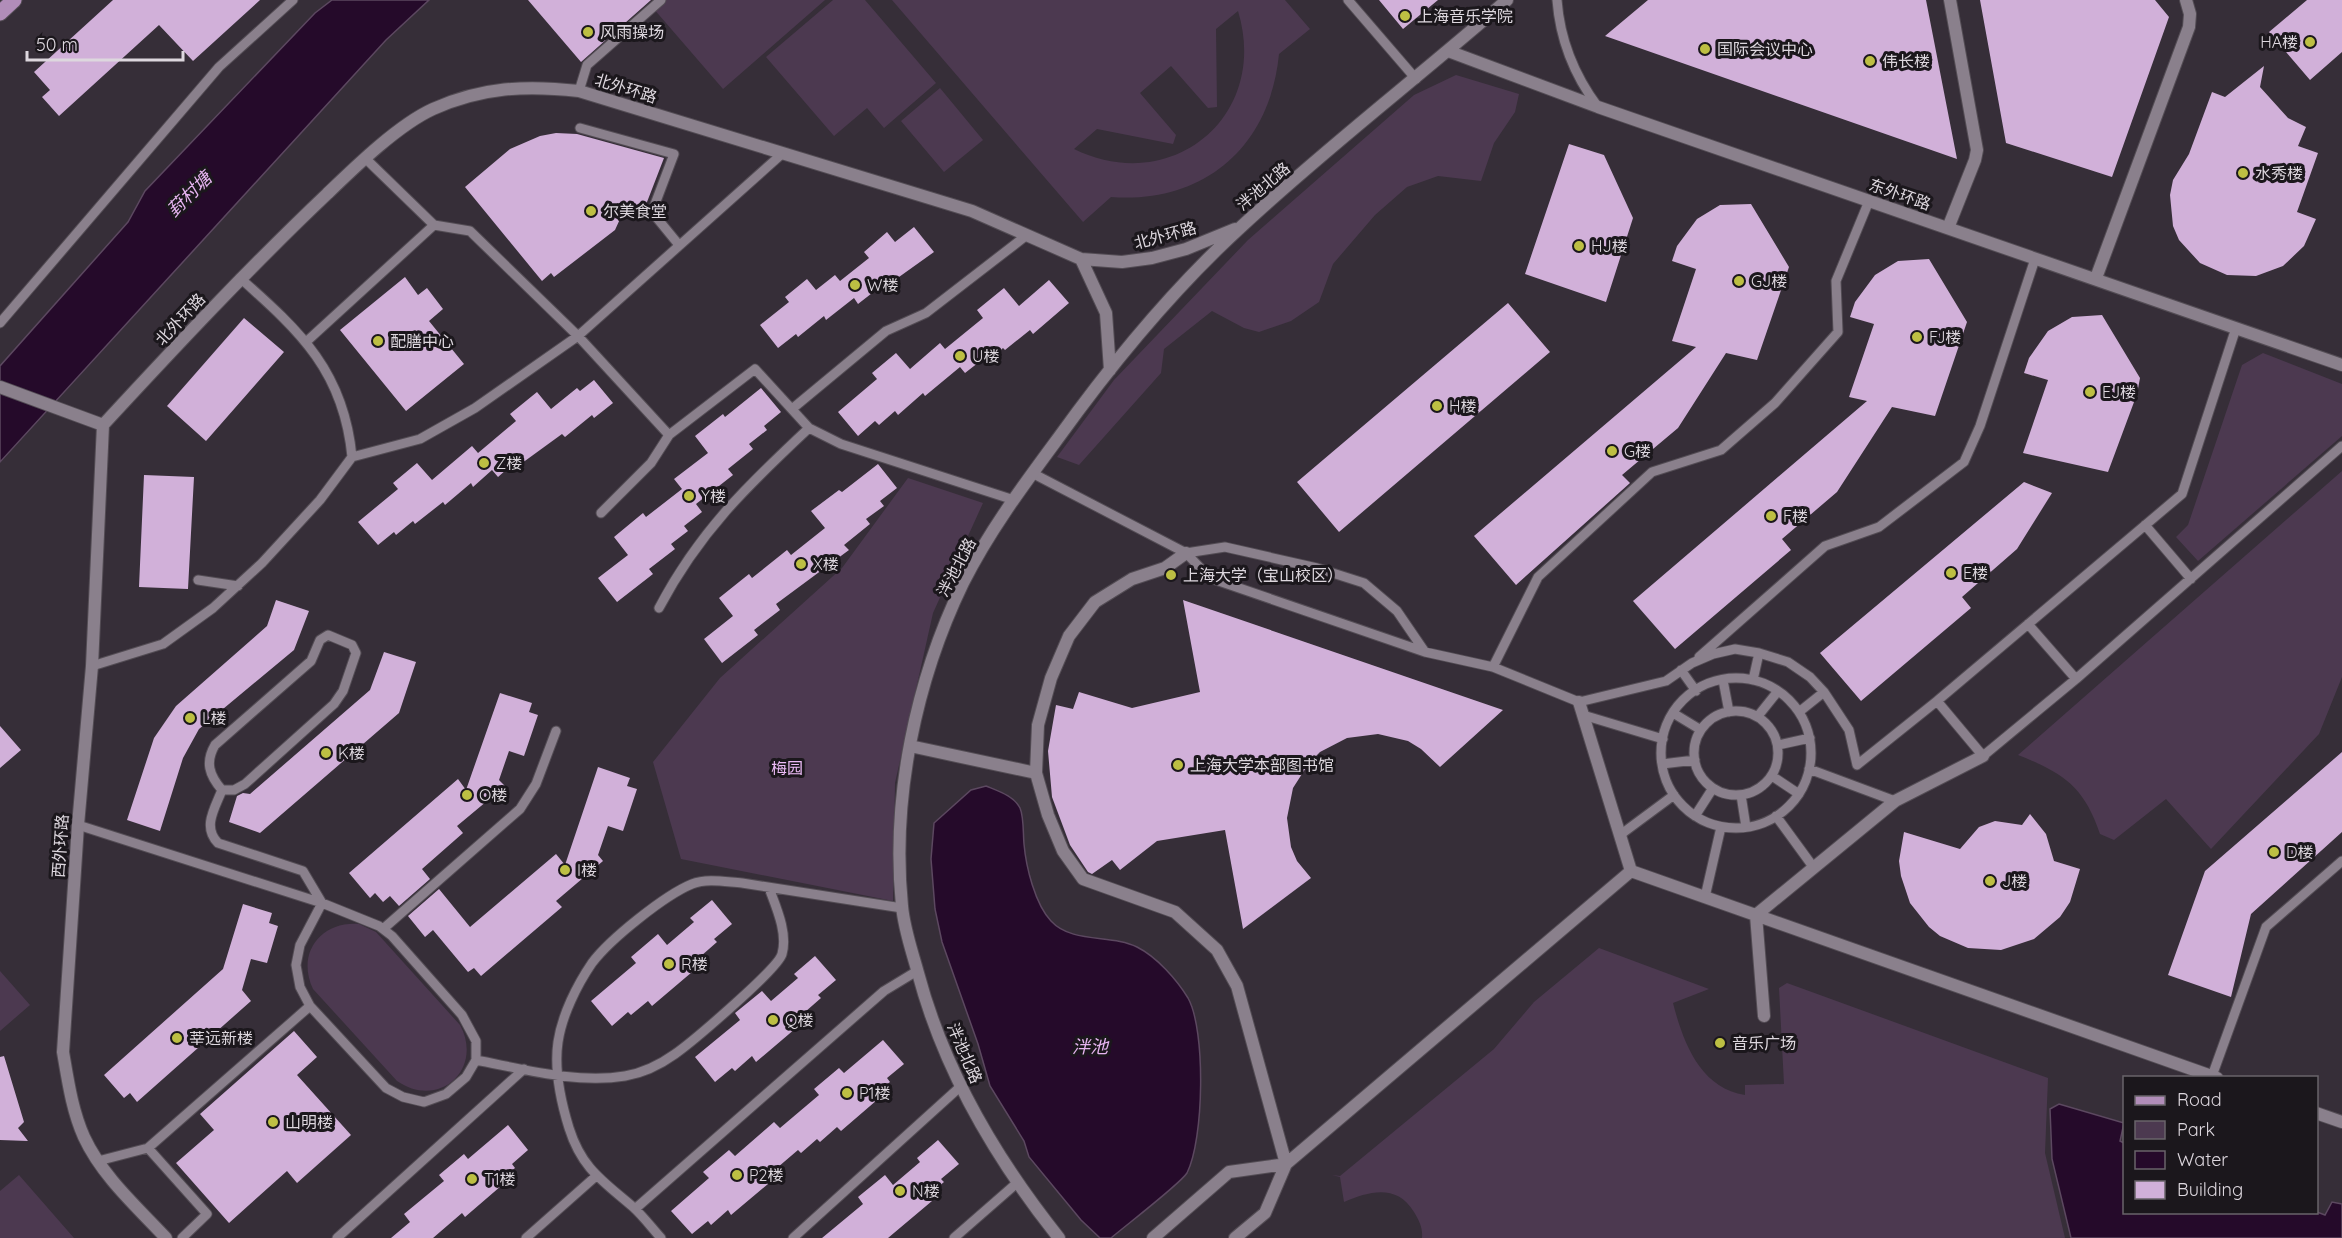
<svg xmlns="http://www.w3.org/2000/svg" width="2342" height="1238" viewBox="0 0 2342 1238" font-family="Quicksand,'Noto Sans SC',sans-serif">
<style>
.green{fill:#4c3950;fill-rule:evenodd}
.water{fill:#250a2a;stroke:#5c4860;stroke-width:1.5}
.building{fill:#d1b0d9}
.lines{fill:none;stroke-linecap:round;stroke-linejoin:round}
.service-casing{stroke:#534c54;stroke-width:11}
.minor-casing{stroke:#534c54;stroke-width:14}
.primary-casing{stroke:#534c54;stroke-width:17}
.service{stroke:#8a808c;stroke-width:9}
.minor{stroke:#8a808c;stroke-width:12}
.primary{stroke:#b18db9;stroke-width:15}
.poi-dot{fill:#bdbf43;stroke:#1b171c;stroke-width:2}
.labels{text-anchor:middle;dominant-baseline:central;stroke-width:6;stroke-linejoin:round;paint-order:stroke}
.poi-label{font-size:16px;fill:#ddd7de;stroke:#1b171c;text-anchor:start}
.street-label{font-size:16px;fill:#ddd7de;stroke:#1b171c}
.park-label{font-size:16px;fill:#ecbbf7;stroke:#1b171c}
.water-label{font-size:18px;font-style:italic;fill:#e6b4f0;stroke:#1b171c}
</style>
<rect width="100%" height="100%" fill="#362e38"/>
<!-- green -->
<path class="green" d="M662 0H825L723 89 653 8Z
M833 0H865L936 83 884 128 867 108 834 136 766 57Z
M892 0H1285L1310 29 1279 54C1270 147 1204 204 1111 197L1083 222ZM1238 11C1270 116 1172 197 1074 149L1097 129 1173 144 1176 135 1140 93 1171 66 1208 108 1217 107 1216 29Z
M1456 75 1519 94 1515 112 1494 143 1481 181 1438 176 1407 187 1375 215 1333 264 1319 302 1291 321 1259 332 1244 328 1212 311 1164 349 1161 373 1079 465 1057 457 1114 380 1248 240 1414 95Z
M940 88 983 140 944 172 901 121Z
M2263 353 2342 384V436L2198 561 2176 537 2188 525 2242 365Z
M2342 471V677L2319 734 2211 849 2166 799 2114 840 2100 834C2084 786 2063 773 2018 755Z
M908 478 983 503 933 613 895 783 893 901 681 859 653 762 720 678 842 568Z
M359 924 376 932 460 1025C484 1069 439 1110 397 1081L313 989C296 953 321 921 359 924Z
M1599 948 1709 989 1673 1003C1683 1042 1700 1088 1745 1095V1085L1784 1084 1779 988 1787 983 2048 1078 2045 1153 2065 1238H1422C1423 1228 1419 1220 1414 1212 1397 1184 1370 1191 1344 1202L1340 1177 1332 1175 1340 1176 1494 1049 1534 1002Z
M0 971 30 1005 0 1031Z
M19 1175 74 1238H0V1191Z"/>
<!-- water -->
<path class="water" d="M332 0H429L386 40 0 462V366L128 222 145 191 315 13Z
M986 786C998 791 1014 796 1020 808 1024 817 1023 834 1024 844 1026 867 1035 904 1051 921 1072 944 1112 934 1137 947 1157 957 1177 980 1188 998 1206 1030 1204 1140 1187 1173 1180 1184 1125 1226 1111 1238H1100L1081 1220 1029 1157 1024 1141 990 1086 978 1044 942 942 935 909 931 859 934 823 971 790Z
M2059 1104 2124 1123 2120 1141 2124 1143V1212H2317L2325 1215 2332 1202 2342 1204V1238H2071L2052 1159 2050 1109Z"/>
<!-- building -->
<path class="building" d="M113 0H260L193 61 159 25 59 116 42 97 50 90 34 72Z
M528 0H651L581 62Z
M1379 0H1438L1403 29Z
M1648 0H1926L1957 159 1605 36Z
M1980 0H2155L2169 17 2112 177 2006 143Z
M2307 0H2342V52L2310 80 2269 32Z
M2264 66 2260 87 2288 118 2306 127 2298 146 2318 153 2297 212 2316 219 2304 246 2283 266 2256 276 2227 275 2200 263 2179 240 2173 226 2170 195 2173 180 2189 154 2212 92 2225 97Z
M556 133 577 134 664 158 642 215 625 208 615 230 554 277 551 273 542 281 465 187 510 149 540 136Z
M1569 144 1604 155 1633 218 1606 302 1525 274Z
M1751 204 1789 267 1757 360 1726 353 1678 428 1622 475 1630 483 1516 585 1474 536 1696 347 1672 341 1696 269 1672 261 1677 246 1697 219 1720 205Z
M914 227 934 252 878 292 876 290 858 304 854 298 826 320 824 316 798 337 796 334 778 348 760 325 789 302 785 297 807 279 816 290 835 275 840 281 869 258 864 252 887 232 895 242Z
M1929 259 1967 322 1935 416 1892 407 1837 492 1782 539 1791 550 1675 649 1633 601 1867 401 1849 397 1874 324 1850 317 1855 302 1875 275 1898 261Z
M405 277 418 295 427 288 443 309 429 321 464 364 406 411 340 330Z
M1049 280 1069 303 1033 334 1030 330 1005 350 1003 348 986 363 983 359 965 373 960 367 925 396 923 393 898 415 895 411 879 425 875 421 858 436 838 412 877 379 872 373 896 353 910 369 940 343 945 349 983 318 977 310 1004 288 1019 306Z
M1508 303 1550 352 1339 532 1297 482Z
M2102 315 2140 378 2137 394 2108 472 2023 453 2048 380 2024 373 2029 358 2048 331 2072 317Z
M244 318 284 352 206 441 167 406Z
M594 380 613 403 594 418 592 415 565 437 562 434 518 466 515 462 498 477 492 470 473 487 471 483 445 505 443 502 415 524 413 521 396 535 394 532 378 545 358 522 398 489 393 483 417 463 432 480 472 446 478 453 516 421 510 414 537 392 551 409 577 388 580 391Z
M761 388 781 412 764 426 767 430 749 444 753 449 728 469 733 475 696 504 702 512 684 526 688 531 671 544 675 549 649 569 653 574 617 602 598 578 628 555 614 537 643 513 646 517 682 489 674 479 708 453 695 436 723 414 725 417Z
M878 464 897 488 880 501 884 506 866 519 870 524 844 545 849 550 776 604 780 610 754 630 758 635 722 663 704 639 733 616 719 598 749 574 752 578 787 550 791 555 825 528 811 511 839 490 842 492Z
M144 475 194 477 188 589 139 587Z
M2024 482 2052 493 2017 549 1962 597 1971 608 1861 701 1820 653Z
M276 600 309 611 294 650 199 729 183 758 160 831 127 820 154 738 176 706 267 626Z
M1183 600 1503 710 1440 767 1421 749 1408 741 1378 734 1347 738 1320 752 1309 763 1293 788 1287 818 1291 847 1297 861 1311 878 1243 929 1225 830 1157 841 1120 870 1112 860 1092 874 1088 872 1070 845 1052 797 1048 751 1056 705 1073 709 1079 692 1132 708 1200 692Z
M384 652 416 662 399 713 260 833 229 822 237 796 243 793 250 794 370 690Z
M500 693 532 703 529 712 538 715 524 756 509 751 499 780 505 786 457 826 463 833 422 869 430 879 399 906 390 896 383 902 375 893 370 898 349 873 458 779 466 790Z
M0 726 21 750 0 768Z
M2342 752V832L2251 914 2231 997 2168 975 2205 871Z
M598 767 630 778 627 786 637 789 623 831 608 826 598 855 603 861 556 901 562 907 481 976 474 968 468 972 433 930 425 937 408 916 439 889 470 927 556 854 565 865Z
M2030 814 2046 834 2054 861 2080 869 2070 902 2060 917 2034 939 2001 950 1968 948 1940 936 1929 927 1910 903 1901 876 1899 861 1904 832 1960 849 1979 827 1995 821 2022 825Z
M712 900 732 924 714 939 717 942 701 956 705 961 652 1006 648 1001 631 1015 628 1012 612 1026 591 1001 636 963 631 957 658 934 667 945 694 922 690 918Z
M243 904 272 913 269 923 278 926 267 963 251 959 242 990 251 1001 137 1102 130 1093 124 1098 104 1075 223 969Z
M815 956 836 980 818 995 821 998 805 1012 809 1017 756 1062 752 1056 735 1071 732 1068 715 1082 695 1057 740 1020 735 1013 762 991 771 1001 798 978 794 974Z
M294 1031 317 1057 297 1075 351 1135 297 1183 287 1171 229 1223 176 1163 214 1130 200 1114Z
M883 1040 904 1064 887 1078 890 1082 873 1096 877 1100 841 1131 837 1127 820 1142 817 1139 801 1153 798 1150 764 1179 768 1184 731 1215 728 1210 711 1225 708 1221 692 1234 671 1211 709 1178 703 1172 729 1150 735 1156 774 1122 780 1128 819 1095 814 1089 839 1068 844 1073Z
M4 1056 24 1122 18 1128 28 1141 0 1140V1057Z
M508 1125 528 1150 512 1164 515 1168 498 1182 501 1186 465 1217 462 1213 433 1238H391L410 1222 404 1214 444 1181 439 1175 464 1154 468 1159Z
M938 1140 959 1164 941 1179 944 1182 927 1196 932 1201 888 1238H822L863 1204 858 1197 885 1175 893 1185 920 1162 917 1158Z"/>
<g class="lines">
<!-- service casing -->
<g class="service-casing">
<path id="service" d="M1348 0 1416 79
M1557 0C1560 40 1574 75 1598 107
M579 91 587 65 661 0
M580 128 674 154 652 212 679 245
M365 158 434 225 470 231 578 336 669 435
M240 278C301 332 344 372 352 457
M0 323 219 67 293 0
M306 342 434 225
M792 409 886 331 926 313 1027 235
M1032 473 1186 553 1210 578 1425 652 1493 667 1579 702 1666 681 1692 663 1713 654 1735 649 1759 653 1788 662 1810 677 1824 692 1849 730 1857 765 1937 701 2182 494 2236 328
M601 513 651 463 669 435 755 369 809 428 841 444 1014 500
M2145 525 2191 579
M1186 553 1225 547 1317 568 1364 583 1397 611 1425 652
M198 580 238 586
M659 608C699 532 747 486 809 428
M2028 624 2076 679
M328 635 352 645 356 653 343 691 334 704 245 784 234 790H222C209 775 205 762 215 745L311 661 320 640Z
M1699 657 1825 546 1879 527 1964 462 1980 426 2035 259
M92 666 163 644 213 608 262 563 320 500 352 457 420 439 475 408 578 336 783 153
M1493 667 1538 577 1652 472 1721 450 1775 403 1838 332 1836 281 1869 201
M1681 670 1696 691
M1661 753a75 75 0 1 1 150 0a75 75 0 1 1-150 0Z
M1723 680 1729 712
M1753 680 1759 653
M1937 701 1983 756 2076 679 2342 446
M1694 753a42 42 0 1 1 84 0a42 42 0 1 1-84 0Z
M1799 712 1824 692
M1673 713 1701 730
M1583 715 1663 739
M1758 716 1778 691
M1778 745 1810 738
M1662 764 1695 760
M1809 769 1895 801
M1772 776 1799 794
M1741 795 1746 827
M1695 816 1713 788
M1776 816 1814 868
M78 825 322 903 379 926 392 936 462 1015 476 1041V1060L466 1077 446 1094 424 1102 403 1097 386 1088 310 1006 300 987 296 965 300 945 322 903 303 871 218 843C202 827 215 808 222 790
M1620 835 1674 795
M1705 897 1721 827
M383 929 520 809 536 784 556 731
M476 1060C523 1069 577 1084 625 1076 643 1073 661 1064 675 1054 692 1042 778 969 782 954 788 933 776 907 769 888
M2212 1076 2266 927 2342 861
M148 1148 207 1214 182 1238
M98 1161 148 1148 310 1006
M635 1209 884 991 917 971
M337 1238 524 1069
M526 1238 595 1177
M661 1238C652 1228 643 1216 633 1207 603 1181 582 1169 569 1128 561 1102 554 1069 558 1042 562 1015 577 985 592 963 610 939 665 895 692 884 707 878 726 882 742 883L902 908
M793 1238 961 1086
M954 1238 1017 1183"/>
</g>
<!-- minor casing -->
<g class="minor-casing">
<path id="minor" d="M1448 51 1598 107 2342 365
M1948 228 1975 160 1977 150 1950 0
M1081 259 1106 313 1110 370
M2096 278 2189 27 2190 14 2186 0
M0 387 103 425
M103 425C176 346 249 268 327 194 355 167 398 125 433 109 482 87 526 85 579 91L972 211 1081 259 1122 262 1152 258 1186 249 1235 229
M103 425 92 666 78 825 63 1052C68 1081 72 1110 84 1137 102 1176 137 1207 166 1238
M1186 553 1165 568 1132 579 1095 602 1069 636 1051 678 1038 725 1036 773 1048 815 1063 851 1083 879 1175 912 1217 950 1237 986 1286 1164
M1579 702 1631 871
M910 746 1036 773
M1764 1016 1756 915 1895 801 1983 756
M2316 1113 2342 1122
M1059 1238C996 1159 944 1071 918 973 912 951 904 929 902 906 891 798 916 680 963 583 989 531 1025 483 1059 437 1113 362 1174 288 1242 226 1327 147 1420 76 1507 0
M1153 1238 1229 1172 1286 1164
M1235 1238 1265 1213 1286 1164 1631 871 2217 1078"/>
</g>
<!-- primary casing -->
<g class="primary-casing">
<path id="primary" d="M0 13 14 0"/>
</g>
<!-- service -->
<use href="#service" class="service"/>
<!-- minor -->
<use href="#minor" class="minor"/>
<!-- primary -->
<use href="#primary" class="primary"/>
</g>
<!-- markers -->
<g class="poi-dot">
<circle cx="1405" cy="16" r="6"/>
<circle cx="588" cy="32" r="6"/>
<circle cx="2310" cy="42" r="6"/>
<circle cx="1705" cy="49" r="6"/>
<circle cx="1870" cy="61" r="6"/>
<circle cx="2243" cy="173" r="6"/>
<circle cx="591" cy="211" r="6"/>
<circle cx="1579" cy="246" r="6"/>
<circle cx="1739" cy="281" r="6"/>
<circle cx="855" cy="285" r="6"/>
<circle cx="1917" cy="337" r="6"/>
<circle cx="378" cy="341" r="6"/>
<circle cx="960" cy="356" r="6"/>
<circle cx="2090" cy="392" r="6"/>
<circle cx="1437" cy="406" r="6"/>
<circle cx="1612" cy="451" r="6"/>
<circle cx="484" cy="463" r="6"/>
<circle cx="689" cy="496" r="6"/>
<circle cx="1771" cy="516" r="6"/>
<circle cx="801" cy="564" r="6"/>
<circle cx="1951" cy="573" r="6"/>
<circle cx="1171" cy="575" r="6"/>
<circle cx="190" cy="718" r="6"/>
<circle cx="326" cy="753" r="6"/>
<circle cx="1178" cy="765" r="6"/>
<circle cx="467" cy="795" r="6"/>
<circle cx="2274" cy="852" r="6"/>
<circle cx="565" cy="870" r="6"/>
<circle cx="1990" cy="881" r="6"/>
<circle cx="669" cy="964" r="6"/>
<circle cx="773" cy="1020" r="6"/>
<circle cx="177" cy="1038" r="6"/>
<circle cx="1720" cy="1043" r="6"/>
<circle cx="847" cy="1093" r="6"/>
<circle cx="273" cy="1122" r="6"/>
<circle cx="737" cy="1175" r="6"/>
<circle cx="472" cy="1179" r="6"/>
<circle cx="900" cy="1191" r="6"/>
</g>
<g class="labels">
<!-- poi labels -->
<g class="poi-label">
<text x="1417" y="16">上海音乐学院</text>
<text x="600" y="32">风雨操场</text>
<text x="2298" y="42" text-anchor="end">HA楼</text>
<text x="1717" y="49">国际会议中心</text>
<text x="1882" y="61">伟长楼</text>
<text x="2255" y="173">水秀楼</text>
<text x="603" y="211">尔美食堂</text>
<text x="1591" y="246">HJ楼</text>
<text x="1751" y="281">GJ楼</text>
<text x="867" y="285">W楼</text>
<text x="1929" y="337">FJ楼</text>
<text x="390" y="341">配膳中心</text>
<text x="972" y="356">U楼</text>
<text x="2102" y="392">EJ楼</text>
<text x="1449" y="406">H楼</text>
<text x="1624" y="451">G楼</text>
<text x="496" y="463">Z楼</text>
<text x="701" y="496">Y楼</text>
<text x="1783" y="516">F楼</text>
<text x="813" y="564">X楼</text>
<text x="1963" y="573">E楼</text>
<text x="1183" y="575">上海大学（宝山校区）</text>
<text x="202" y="718">L楼</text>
<text x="338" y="753">K楼</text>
<text x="1190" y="765">上海大学本部图书馆</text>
<text x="479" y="795">O楼</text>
<text x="2286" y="852">D楼</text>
<text x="577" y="870">I楼</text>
<text x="2002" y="881">J楼</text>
<text x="681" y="964">R楼</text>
<text x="785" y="1020">Q楼</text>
<text x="189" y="1038">莘远新楼</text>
<text x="1732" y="1043">音乐广场</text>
<text x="859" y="1093">P1楼</text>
<text x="285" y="1122">山明楼</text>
<text x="749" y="1175">P2楼</text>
<text x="484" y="1179">T1楼</text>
<text x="912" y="1191">N楼</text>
</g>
<!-- street labels -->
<g class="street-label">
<text transform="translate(626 88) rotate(17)">北外环路</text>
<text transform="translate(1263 186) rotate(-40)">泮池北路</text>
<text transform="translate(1900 194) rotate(19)">东外环路</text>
<text transform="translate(1165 235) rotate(-15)">北外环路</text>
<text transform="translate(180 319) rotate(-47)">北外环路</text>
<text transform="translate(956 567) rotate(-62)">泮池北路</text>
<text transform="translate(60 846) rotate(-86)">西外环路</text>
<text transform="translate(965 1053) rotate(67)">泮池北路</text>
</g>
<!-- park labels -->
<g class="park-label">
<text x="787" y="768">梅园</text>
</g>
<!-- water labels -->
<g class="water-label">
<text transform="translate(189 194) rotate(-45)">葑村塘</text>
<text x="1090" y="1046">泮池</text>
</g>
</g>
<!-- legend -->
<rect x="2123" y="1076" width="195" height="138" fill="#1b171c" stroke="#69646a" stroke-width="1.5"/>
<rect x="2135" y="1096" width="30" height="9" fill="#b18db9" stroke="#69646a" stroke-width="1.5"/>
<text x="2177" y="1106" font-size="18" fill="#ddd7de">Road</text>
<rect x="2135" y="1121" width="30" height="18" fill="#4c3950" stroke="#69646a" stroke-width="1.5"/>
<text x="2177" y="1136" font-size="18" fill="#ddd7de">Park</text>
<rect x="2135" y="1151" width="30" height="18" fill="#250a2a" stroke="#69646a" stroke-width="1.5"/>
<text x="2177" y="1166" font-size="18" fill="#ddd7de">Water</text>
<rect x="2135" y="1181" width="30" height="18" fill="#d1b0d9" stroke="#69646a" stroke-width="1.5"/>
<text x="2177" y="1196" font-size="18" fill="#ddd7de">Building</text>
<!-- scale -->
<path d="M27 51v9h156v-9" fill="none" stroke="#ddd7de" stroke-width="3"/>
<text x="36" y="51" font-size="18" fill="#ddd7de" stroke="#1b171c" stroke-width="4.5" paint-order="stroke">50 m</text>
</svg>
